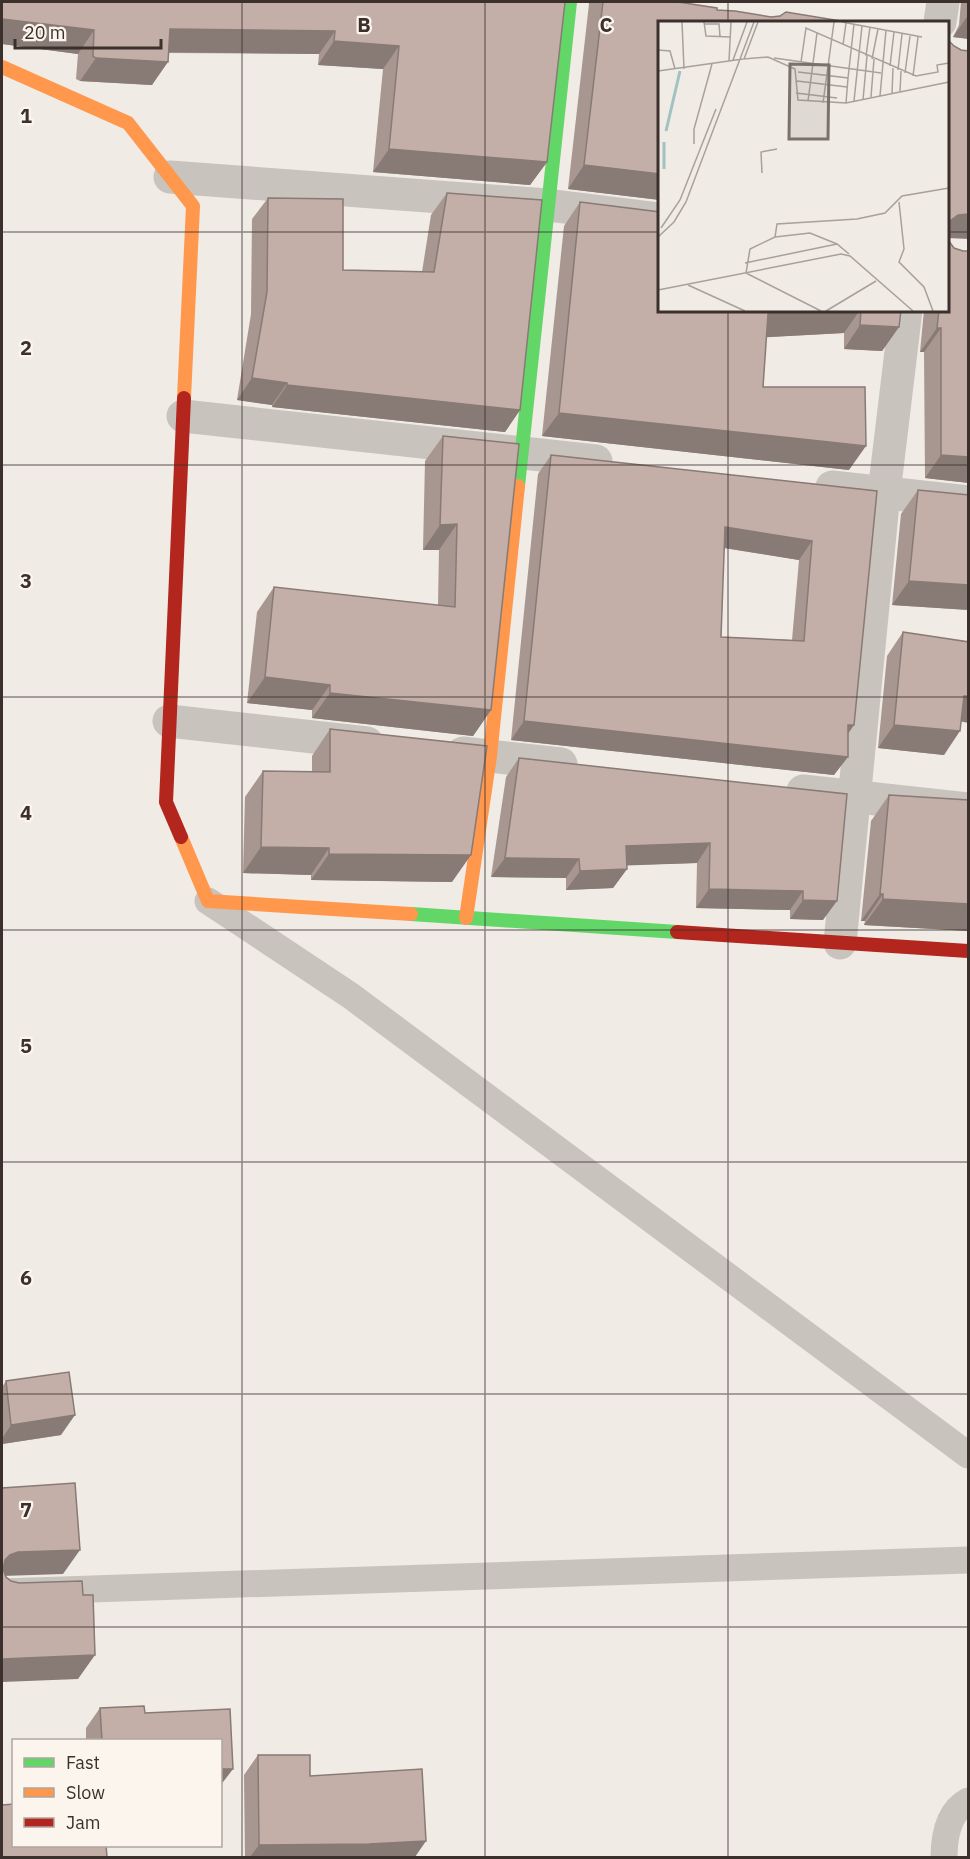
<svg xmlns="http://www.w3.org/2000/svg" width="970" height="1859" viewBox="0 0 970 1859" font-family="'IBM Plex Sans',sans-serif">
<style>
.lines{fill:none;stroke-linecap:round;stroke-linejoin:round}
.lane{stroke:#c9c3be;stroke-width:27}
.street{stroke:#c9c3be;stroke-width:33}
.fast{stroke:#63d668;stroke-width:14}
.slow{stroke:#ff974d;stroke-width:14}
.jam{stroke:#b3261e;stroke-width:14}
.wall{fill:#a89690;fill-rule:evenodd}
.shaded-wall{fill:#887a75}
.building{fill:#c3afa7;stroke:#887a75;stroke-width:1.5;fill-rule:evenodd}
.grid{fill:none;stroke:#3b302b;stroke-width:1.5;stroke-opacity:0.55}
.inset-river{fill:none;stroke:#a1c2c1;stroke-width:3}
.inset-road{fill:none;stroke:#a8a09b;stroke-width:1.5}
.view{fill:#7a716c;fill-opacity:0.15;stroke:#7a716c;stroke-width:3}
.inset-edge{fill:none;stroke:#3b302b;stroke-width:3}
.grid-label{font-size:20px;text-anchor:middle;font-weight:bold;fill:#3b302b;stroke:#fbf5ee;stroke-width:4.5;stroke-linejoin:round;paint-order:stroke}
</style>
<rect width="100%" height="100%" fill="#f0ebe5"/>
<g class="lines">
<!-- lane -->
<path class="lane" d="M208 901 351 996 968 1455
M2 1592 968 1560
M944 1858C944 1836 948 1812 968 1801"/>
<!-- street -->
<path class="street" d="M940 22 943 2
M170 177 547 205 660 219
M183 416 596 461
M832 487 968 502
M169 721 367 743
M463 753 561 764
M803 791 968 809
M840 943 884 493 906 310"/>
<!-- fast -->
<path class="fast" d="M518 486 570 2
M411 914 677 932"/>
<!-- slow -->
<path class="slow" d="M2 67 128 123 193 206 184 398
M181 837 208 901 411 914
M466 918 490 756 518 486"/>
<!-- jam -->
<path class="jam" d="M181 837 166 802 184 398
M677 932 968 951"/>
</g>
<!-- wall -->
<path class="wall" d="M2 2H565L547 162 530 185 373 172 383 69 318 65 319 54 169 53 152 85 80 81 76 79 78 54 2 44Z
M588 2H678L717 10 771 17 847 22H660V200L568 189 589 4Z
M961 2H969V39L953 37 959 25Z
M447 193 520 410 505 432 272 407V405L237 400 251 314 252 219 268 198 343 270 422 272 431 215Z
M580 202 660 310H901L899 327 882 351 844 349V333L766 337 763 387 849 470 542 436 564 226Z
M948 240 954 248 963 251H969V483L925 478 924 352H920L924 310H948Z
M443 436 491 710 473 736 312 718V710L247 703 257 612 274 587 438 605 439 550H423L425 461Z
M551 455 877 491 848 734 834 775 511 740 538 474ZM724 548 799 560 792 640 721 637Z
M918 490 969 610 892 605 901 514Z
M903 632 961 722 944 755 878 748 887 656Z
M330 729 452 882 311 880V875L243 873 245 797 263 771H312V756Z
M519 758 847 794 823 920 790 919V910L696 908 697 863 627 865V869L613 888 566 890V878L491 877 506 777Z
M889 795 969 800V931L864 925 865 921H861L871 821Z
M6 1381 61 1435 2 1444V1387Z
M100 1708 145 1713 220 1740H86V1728Z
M258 1755 310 1776 415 1857H245L244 1775Z"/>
<!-- shaded-wall -->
<path class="shaded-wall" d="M969 14V39L953 37Z
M2 19 94 30 78 54 2 44Z
M170 29 335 31 319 54 154 52Z
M334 41 399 46 383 69 318 65Z
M96 58 168 62 152 85 80 81Z
M389 149 547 162 530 185 373 172Z
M584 165 660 174V200L568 189Z
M969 214V239L948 238V224L950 221 958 215Z
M843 310H860L844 333 751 338 768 314Z
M860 325 899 327 882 351 844 349Z
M937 328H941L924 352H920Z
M252 378 287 383 272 405 237 400Z
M287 385 520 410 505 432 272 407Z
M559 413 866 446 849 470 542 436Z
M941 455 969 457V483L925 478Z
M457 524 439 550H423L440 525Z
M725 527 812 541 799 560 712 546Z
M909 581 969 585V610L892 605Z
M265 677 330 685 312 710 247 703Z
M330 693 491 710 473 736 312 718Z
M964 696H969V723L947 719Z
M524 721 848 757 834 775 511 740Z
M848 725H854L841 744Z
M894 725 960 731 944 755 878 748Z
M710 843 697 863 612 866 626 846Z
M261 847 329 848 311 875 243 873Z
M329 854 471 855 452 882 311 880Z
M505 858 579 859 566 878 491 877Z
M627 869 613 888 566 890 580 871Z
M709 889 803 891 790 910 696 908Z
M880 894H883L865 921H861Z
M883 899 969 904V931L864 925Z
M803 900 837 901 823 920 790 919Z
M75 1415 61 1435 2 1444V1439L11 1425Z
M80 1550 63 1574 2 1576 5 1560 10 1555 18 1552Z
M95 1655 78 1679 2 1682V1659Z
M220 1769H233L220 1786Z
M426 1841 415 1857H250L259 1845Z"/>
<!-- building -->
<path class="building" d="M2 2H565L547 162 389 149 399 46 334 41 335 31 170 29 168 62 96 58 93 56 94 30 2 19Z
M603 2H678L717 8V10L735 11 771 17 780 16 786 12 847 22H660V174L584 165Z
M948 40 954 46 961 50 969 51V214L958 215 950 221 948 227Z
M447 193 542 200 520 410 287 385V383L252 378 267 292 268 198 343 199V270L434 272Z
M580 202 660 212V310H843L768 314 763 387H865L866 446 559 413Z
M948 238V240L954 248 963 251H969V457L941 455V328H937L939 310H948Z
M861 310H901L899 327 860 325Z
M443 436 519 444 491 710 330 693V685L265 677 274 587 455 607 457 524 440 525Z
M551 455 877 491 854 725H848V757L524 721ZM725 527 812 541 804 641 721 637Z
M918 490 969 495V585L909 581Z
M903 632 969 642V696H964L960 731 894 725Z
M330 729 487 746 471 855 329 854V848L261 847 263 771 330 772Z
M519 758 847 794 837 901 803 900V891L709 889 710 843 626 846 627 869 580 871 579 859 505 858Z
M889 795 969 800V904L883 899V894H880Z
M69 1372 75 1415 11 1425 6 1381Z
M75 1483 80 1550 18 1552 10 1555 5 1560 3 1569 6 1577 11 1581 19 1583 82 1581 83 1595H93L95 1655 2 1659V1488Z
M144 1706 145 1713 230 1709 233 1769H220V1740H102L100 1708Z
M258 1755H310V1776L422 1769 426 1841 369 1844 259 1845Z
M14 1804V1845H106L107 1857H2V1805Z"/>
<!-- grid -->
<path class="grid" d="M242 2V1858M485 2V1858M728 2V22M2 232H660M948 232H968M728 310V1858M2 465H968M2 697H968M2 930H968M2 1162H968M2 1394H968M2 1627H968"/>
<!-- overview -->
<g transform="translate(658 21)">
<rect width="291" height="291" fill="#f0ebe5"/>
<path class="inset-river" d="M8 110 22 50M6 148V121"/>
<path class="inset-road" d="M24 1 26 48M46 1 48 15 72 16M100 1 86 38 110 36 137 48 140 79 188 82 291 61M184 1 264 16M46 3H61L62 15M185 24 188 2M0 29 12 30 17 48M208 35 212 6M116 37 223 52M214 38 220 8M75 39 89 1M71 40 73 1M143 41 148 7 258 55 280 51 279 44 291 42M232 45 236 11M240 49 244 13M0 50 85 38M140 51 190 57 188 82M247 52 252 15M255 55 260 16M190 57 196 3M139 60 189 66M242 71 243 50M138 72 179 77M234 73 235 47M222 75 228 9M213 76 216 38M205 79 209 35M150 80 159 12M196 80 204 5M165 82 176 1M36 123V108L54 43M104 152 103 131 119 128M241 181 246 228 241 241 266 266 275 290M3 207 22 179 58 88M0 216 16 201 28 181 96 1M117 216 152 212 179 223 191 233M87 242 179 223M30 264 87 290M0 269 183 233 192 235 255 290M163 290 88 252 92 228 117 216 119 203 199 198 227 192 244 175 291 167M168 290 218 260"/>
<path class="view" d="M132 43 171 44 170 118H131Z"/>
<rect width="291" height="291" class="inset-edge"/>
</g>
<g class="grid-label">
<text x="364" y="32">B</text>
<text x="606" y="32">C</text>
<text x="26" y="123">1</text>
<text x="26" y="355">2</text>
<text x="26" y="588">3</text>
<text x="26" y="820">4</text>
<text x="26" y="1053">5</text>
<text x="26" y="1285">6</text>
<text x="26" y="1517">7</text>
</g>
<!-- border -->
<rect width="970" height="1859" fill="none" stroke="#3b302b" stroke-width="6"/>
<!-- legend -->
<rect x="12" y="1739" width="210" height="108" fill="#fbf5ee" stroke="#aea6a0" stroke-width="1.5"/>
<rect x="24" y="1758" width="30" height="9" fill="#63d668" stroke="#aea6a0" stroke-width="1.5"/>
<text x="66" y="1769" font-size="18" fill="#3b302b">Fast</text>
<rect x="24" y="1788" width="30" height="9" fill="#ff974d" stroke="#aea6a0" stroke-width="1.5"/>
<text x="66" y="1799" font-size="18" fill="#3b302b">Slow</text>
<rect x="24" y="1818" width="30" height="9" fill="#b3261e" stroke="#aea6a0" stroke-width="1.5"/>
<text x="66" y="1829" font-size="18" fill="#3b302b">Jam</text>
<!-- scale -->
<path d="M15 39v9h146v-9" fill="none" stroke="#3b302b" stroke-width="3"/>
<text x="24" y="39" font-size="18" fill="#3b302b" stroke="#fbf5ee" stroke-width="4.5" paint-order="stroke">20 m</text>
</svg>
